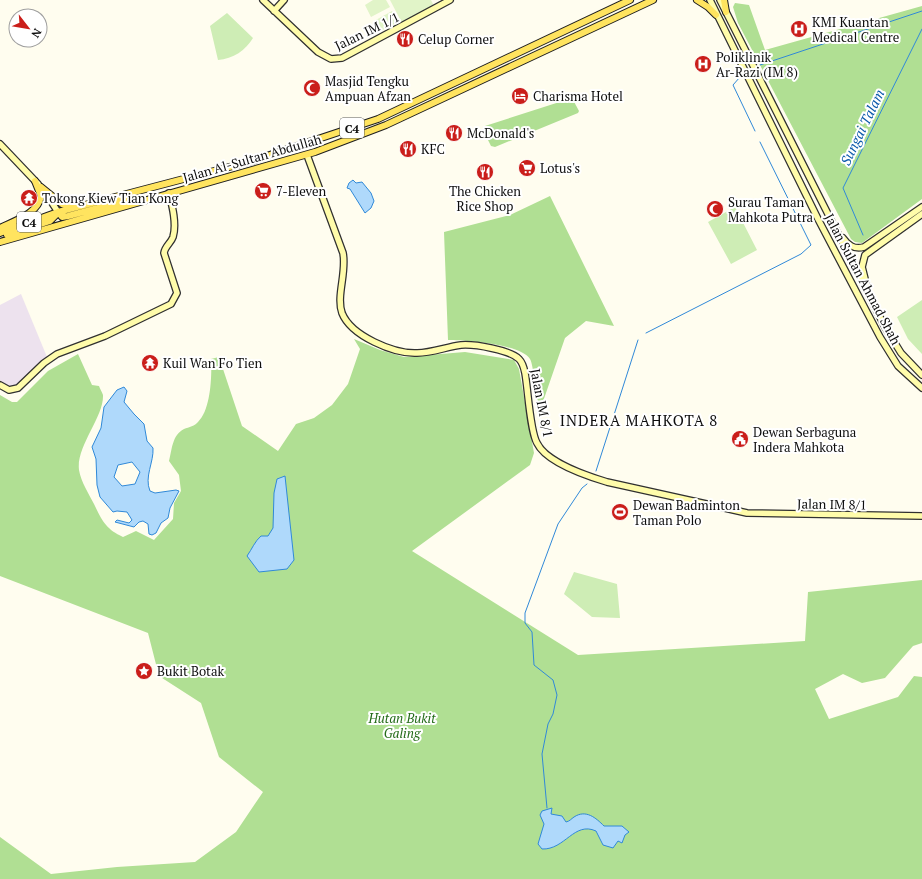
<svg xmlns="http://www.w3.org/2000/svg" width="922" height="879" viewBox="0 0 922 879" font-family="'PT Serif',serif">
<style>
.industrial{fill:#ede2ee}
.green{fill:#ceedb5}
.forest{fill:#b0df93}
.pitch{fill:#e1f4c8}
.water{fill:#afd9fb;stroke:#3089d8;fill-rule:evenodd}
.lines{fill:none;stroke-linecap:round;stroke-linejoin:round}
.stream{stroke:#3089d8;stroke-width:1}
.secondary-casing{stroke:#303030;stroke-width:8}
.primary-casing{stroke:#1f1f1f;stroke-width:8}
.secondary{stroke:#fffcaa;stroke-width:5.5}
.primary{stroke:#ffe45f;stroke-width:6}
.labels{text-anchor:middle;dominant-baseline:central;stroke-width:4;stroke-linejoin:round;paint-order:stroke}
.shield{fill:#fff;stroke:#565656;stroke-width:1}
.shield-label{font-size:12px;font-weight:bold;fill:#0e0e0e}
.poi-label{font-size:13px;fill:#0e0e0e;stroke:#fff;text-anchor:start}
.street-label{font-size:13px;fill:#0e0e0e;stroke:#fff}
.park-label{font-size:13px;font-style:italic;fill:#246c19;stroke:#fff}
.water-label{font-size:14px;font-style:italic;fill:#0c5aab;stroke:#fff}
.quarter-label{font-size:15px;letter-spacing:1px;fill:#0e0e0e;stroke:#fff}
</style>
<rect width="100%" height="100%" fill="#fffdef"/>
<!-- industrial -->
<path class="industrial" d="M21 294 47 357 14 387H9L0 380V305Z"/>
<!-- green -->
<path class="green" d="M227 13 253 38C246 50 233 59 218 60L210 26Z
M735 207 757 250 731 264 708 222Z
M922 300V354L908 339 897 317Z
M574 572 617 584 620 618 592 617 564 594Z"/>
<!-- forest -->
<path class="forest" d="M735 3 749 5 765 50 922 6V199L862 243 855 242 851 239 738 23 733 7Z
M572 98 579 111 578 113 495 147 491 146 483 130 485 126Z
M550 196 614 326 586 321 565 338 538 416C537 406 534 365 530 359 520 344 466 340 448 340L444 232 510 215Z
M354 339 380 350 404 357 465 352 514 360 519 369 534 453 530 465 412 551 578 655 805 641 808 592 922 580V643L913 646 885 678 862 683 843 674 815 689 829 719 898 697 914 676 922 677V879H0V837L51 874 117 867 195 862 236 832 263 792 219 757 201 703 159 676 148 633 0 576V395L12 402H17L48 371 78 354 92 385 99 386C100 389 102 392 103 395 104 417 76 446 79 470 81 482 89 494 94 504 102 521 106 529 123 537L136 531 154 540 173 519 174 503 181 491 179 475 169 461C172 450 172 435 184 429 189 427 195 426 198 422 211 410 212 375 211 359L219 357 242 426 278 451 296 424 314 418 332 405 348 384 360 349Z"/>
<!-- pitch -->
<path class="pitch" d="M373 0H386L390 7 371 17 365 5Z
M390 0H431L434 6 402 23Z
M392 11 398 22 379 32 374 21Z"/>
<!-- water -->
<path class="water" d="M353 180 356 183 362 182 371 193 374 201 371 208 365 213 350 189 347 188 349 183Z
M124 387 127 391 124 402 134 414 144 424 147 441 153 448C154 462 144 477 150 491L155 493 176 490 179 491 170 508 168 518 161 523 156 533 152 535 149 534 148 524 143 521 139 522 134 527 115 522 117 520 129 523 132 520 127 512 117 511 113 512 100 497 97 485 96 459 92 447 101 428 104 407 117 390ZM132 462 140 472 135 484 122 486 114 477 118 465Z
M285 476 294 560 287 569 259 572 247 556C252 549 255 541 261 536H268L273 528 274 493 277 479Z
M552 808 551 814 562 816 566 822C570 821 571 819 574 817 586 809 596 818 604 826H622L629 832 625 835 622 843 618 841 613 848 603 845 596 831C574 821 565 850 542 849L538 844 544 824 540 815 542 811Z"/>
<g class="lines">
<!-- stream -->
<path class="stream" d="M760 65 922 11
M740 77 733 85 755 131
M863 235 843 188 922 29
M646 333 801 254 811 245 760 142
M596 471 638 340
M547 808 542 754 548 724 553 714 557 695 553 680 534 665 532 632 525 623V613L558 524 582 488 587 484"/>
<!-- secondary casing -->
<g class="secondary-casing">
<path id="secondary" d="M263 0 318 52 331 59 342 58 450 0
M710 0 818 219 880 337 898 366 922 388
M720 0 885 327 901 353 922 375
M274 11 284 0
M0 144 38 184
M307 155 343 253C347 272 336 296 342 313 351 336 394 354 417 353 432 353 446 347 461 345 475 344 510 350 519 359 523 363 524 368 525 373 528 389 530 431 537 443 546 462 587 476 607 482L747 513 922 516
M45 192 58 212
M843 238C848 245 854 250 864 247L922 207
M867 287 862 267 865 255 922 214
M0 385 9 390 18 388 44 363 57 354 105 336 171 304 177 293 164 253C165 246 171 243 173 237 177 224 172 205 169 193"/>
</g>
<!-- primary casing -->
<g class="primary-casing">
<path id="primary" d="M697 0 708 7 716 15
M724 0 726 12
M41 187 62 204 72 206
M58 212 62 217 68 216 128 200
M0 228C14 221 38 214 41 196L35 181
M0 233 58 212 252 161 378 119 630 0
M7 235 50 221 57 214
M0 242 315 152 386 125 653 0"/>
</g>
<!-- secondary -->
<use href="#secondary" class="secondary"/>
<!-- primary -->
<use href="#primary" class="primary"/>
</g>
<!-- icons -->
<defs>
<g id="hospital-disc" transform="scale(0.9)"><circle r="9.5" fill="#ca1e1a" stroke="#fff"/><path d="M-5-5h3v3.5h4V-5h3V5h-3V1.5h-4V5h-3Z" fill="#fff"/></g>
<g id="restaurant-disc" transform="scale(0.9)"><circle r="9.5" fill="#ca1e1a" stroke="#fff"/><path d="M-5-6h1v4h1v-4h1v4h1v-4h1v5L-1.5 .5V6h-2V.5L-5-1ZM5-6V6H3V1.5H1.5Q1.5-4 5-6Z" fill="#fff"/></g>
<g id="mosque-disc" transform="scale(0.9)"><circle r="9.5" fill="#ca1e1a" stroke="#fff"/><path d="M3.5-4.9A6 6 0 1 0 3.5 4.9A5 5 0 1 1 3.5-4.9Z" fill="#fff"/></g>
<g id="hotel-disc" transform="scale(0.9)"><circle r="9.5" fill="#ca1e1a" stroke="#fff"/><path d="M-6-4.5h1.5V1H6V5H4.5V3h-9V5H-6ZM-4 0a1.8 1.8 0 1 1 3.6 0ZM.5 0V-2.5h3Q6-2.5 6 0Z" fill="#fff"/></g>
<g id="supermarket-disc" transform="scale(0.9)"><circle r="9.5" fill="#ca1e1a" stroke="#fff"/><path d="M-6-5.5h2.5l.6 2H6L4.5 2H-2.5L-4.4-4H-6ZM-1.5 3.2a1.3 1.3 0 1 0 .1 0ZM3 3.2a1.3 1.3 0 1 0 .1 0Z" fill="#fff"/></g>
<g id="temple-disc" transform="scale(0.9)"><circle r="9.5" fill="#ca1e1a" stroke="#fff"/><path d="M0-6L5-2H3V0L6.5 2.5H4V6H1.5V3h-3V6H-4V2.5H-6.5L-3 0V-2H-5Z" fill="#fff"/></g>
<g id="civic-disc" transform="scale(0.9)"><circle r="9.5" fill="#ca1e1a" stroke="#fff"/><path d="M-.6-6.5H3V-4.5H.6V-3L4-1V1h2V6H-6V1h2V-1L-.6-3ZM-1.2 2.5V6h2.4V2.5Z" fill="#fff"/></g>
<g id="stadium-disc" transform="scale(0.9)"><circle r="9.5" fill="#ca1e1a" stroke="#fff"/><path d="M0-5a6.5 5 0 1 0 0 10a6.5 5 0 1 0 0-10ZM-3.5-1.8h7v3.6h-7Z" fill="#fff"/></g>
<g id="sight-disc" transform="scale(0.9)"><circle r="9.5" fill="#ca1e1a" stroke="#fff"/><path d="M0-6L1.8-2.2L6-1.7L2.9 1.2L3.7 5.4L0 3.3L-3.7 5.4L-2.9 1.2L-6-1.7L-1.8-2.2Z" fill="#fff"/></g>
</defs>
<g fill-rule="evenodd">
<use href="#hospital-disc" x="799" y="29"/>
<use href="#restaurant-disc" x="405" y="39"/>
<use href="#hospital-disc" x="703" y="64"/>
<use href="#mosque-disc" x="312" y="88"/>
<use href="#hotel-disc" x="520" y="96"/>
<use href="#restaurant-disc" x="454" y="133"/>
<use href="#restaurant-disc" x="408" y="149"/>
<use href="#supermarket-disc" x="527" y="168"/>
<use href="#restaurant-disc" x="485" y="172"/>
<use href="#supermarket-disc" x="263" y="191"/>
<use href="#temple-disc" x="29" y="198"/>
<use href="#mosque-disc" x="715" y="209"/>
<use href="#temple-disc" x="150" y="363"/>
<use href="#civic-disc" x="740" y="439"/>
<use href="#stadium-disc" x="620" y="512"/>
<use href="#sight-disc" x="144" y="671"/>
</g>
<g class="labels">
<!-- shield labels -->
<g class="shield">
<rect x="340" y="118" width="24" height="20" rx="3"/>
<rect x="17" y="212" width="24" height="20" rx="3"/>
</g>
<g class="shield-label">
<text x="352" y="128">C4</text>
<text x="29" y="222">C4</text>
</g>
<!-- poi labels -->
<g class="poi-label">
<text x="812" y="22">KMI Kuantan<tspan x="812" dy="15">Medical Centre</tspan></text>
<text x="418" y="39">Celup Corner</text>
<text x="716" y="57">Poliklinik<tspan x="716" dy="15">Ar-Razi (IM 8)</tspan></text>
<text x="325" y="81">Masjid Tengku<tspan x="325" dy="15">Ampuan Afzan</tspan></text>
<text x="533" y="96">Charisma Hotel</text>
<text x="467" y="133">McDonald's</text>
<text x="421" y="149">KFC</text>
<text x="540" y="168">Lotus's</text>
<text x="276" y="191">7-Eleven</text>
<text x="485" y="191" text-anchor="middle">The Chicken<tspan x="485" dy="15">Rice Shop</tspan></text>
<text x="42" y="198">Tokong Kiew Tian Kong</text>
<text x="728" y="202">Surau Taman<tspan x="728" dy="15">Mahkota Putra</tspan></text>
<text x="163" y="363">Kuil Wan Fo Tien</text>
<text x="753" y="432">Dewan Serbaguna<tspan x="753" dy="15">Indera Mahkota</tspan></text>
<text x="633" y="505">Dewan Badminton<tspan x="633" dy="15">Taman Polo</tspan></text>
<text x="157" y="671">Bukit Botak</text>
</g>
<!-- street labels -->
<g class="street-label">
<text transform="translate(367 31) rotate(-26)">Jalan IM 1/1</text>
<text transform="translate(252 158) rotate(-16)">Jalan Al-Sultan Abdullah</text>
<text transform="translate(863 279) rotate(62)">Jalan Sultan Ahmad Shah</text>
<text transform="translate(542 403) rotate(79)">Jalan IM 8/1</text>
<text transform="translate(832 504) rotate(1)">Jalan IM 8/1</text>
</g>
<!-- park labels -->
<g class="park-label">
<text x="402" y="718">Hutan Bukit<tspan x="402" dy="15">Galing</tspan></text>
</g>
<!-- water labels -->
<g class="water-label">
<text transform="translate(862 127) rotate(-64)">Sungai Talam</text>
</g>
<!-- quarter labels -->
<g class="quarter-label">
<text x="639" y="420">INDERA MAHKOTA 8</text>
</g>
</g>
<!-- north arrow -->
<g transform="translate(28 28) rotate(121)"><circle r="19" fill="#ffffff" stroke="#9f9f9f"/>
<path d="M0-3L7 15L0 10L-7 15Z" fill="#ca1e1a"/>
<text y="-6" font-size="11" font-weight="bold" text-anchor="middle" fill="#0e0e0e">N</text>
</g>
</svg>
